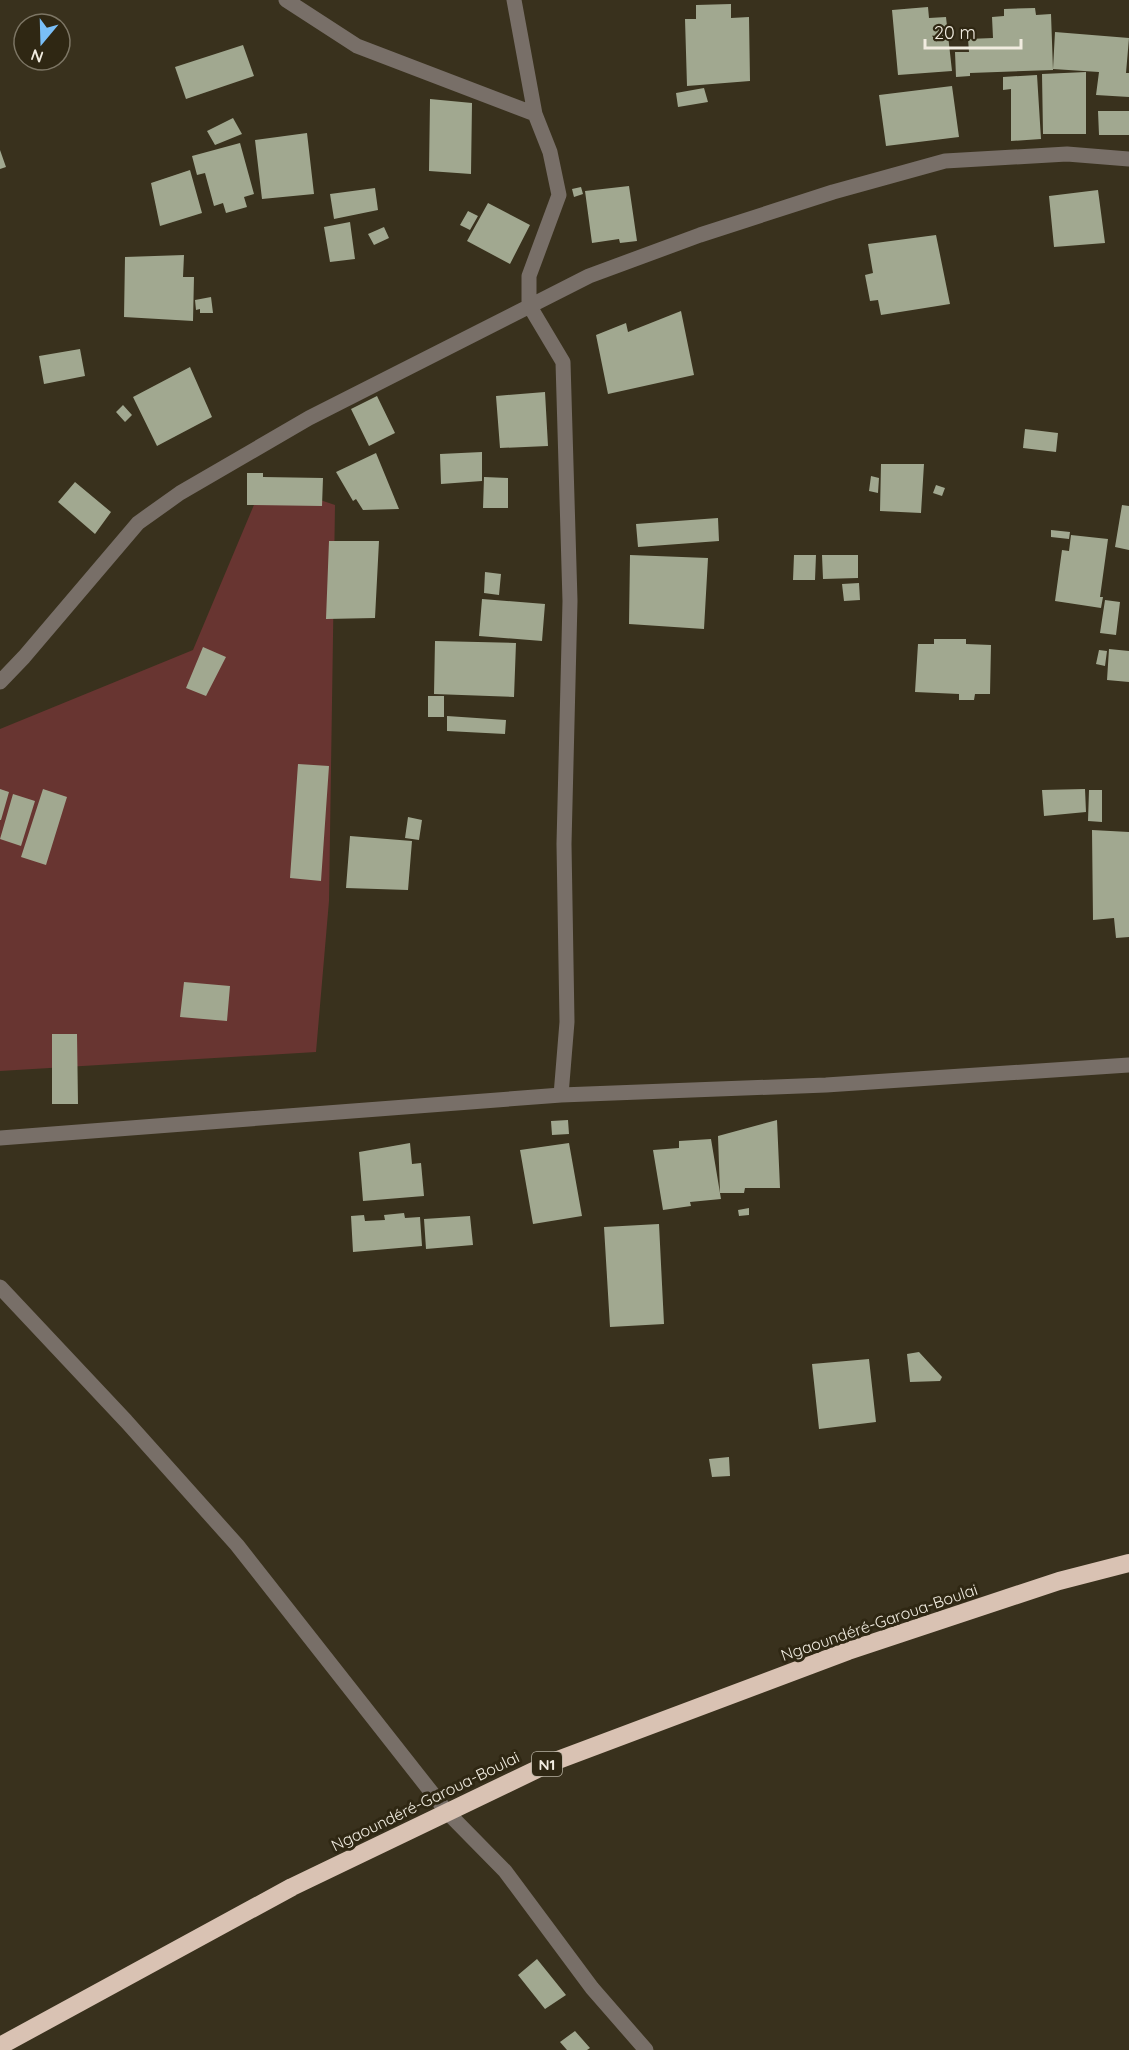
<svg xmlns="http://www.w3.org/2000/svg" width="1129" height="2050" viewBox="0 0 1129 2050" font-family="Quicksand,sans-serif">
<style>
.green{fill:#683531}
.building{fill:#a1a890}
.lines{fill:none;stroke-linecap:round;stroke-linejoin:round}
.street{stroke:#786f68;stroke-width:15}
.highway{stroke:#d9c2b3;stroke-width:18}
.labels{text-anchor:middle;dominant-baseline:central;stroke-width:6;stroke-linejoin:round;paint-order:stroke}
.shield{fill:#2f2713;stroke:#b7b1a2;stroke-width:1.5}
.shield-label{font-size:15px;font-weight:bold;fill:#f1ece0}
.street-label{font-size:16px;fill:#f1ece0;stroke:#2f2713}
</style>
<rect width="100%" height="100%" fill="#39311d"/>
<!-- green -->
<path class="green" d="M264 481 335 505 329 901 316 1052 0 1071V729L193 650Z"/>
<!-- building -->
<path class="building" d="M731 4V18L749 17 750 81 687 86 685 19H696V5Z
M928 7 929 18 946 17 952 71 898 75 892 10Z
M1035 8 1036 15 1051 14 1053 70 970 73V76L956 77 955 52H969L968 39 993 38 992 17 1004 16V9Z
M1055 32 1129 38 1126 73H1129V97L1096 95 1099 72 1053 69Z
M243 45 254 76 186 99 175 67Z
M1086 72V134H1043L1042 74Z
M1037 75 1041 139 1011 141V89L1003 90V77Z
M952 86 959 137 886 146 879 95Z
M704 88 708 102 678 107 676 93Z
M430 99 472 103 471 174 429 171Z
M1098 111H1129V135H1099Z
M233 118 242 134 215 145 207 131Z
M307 133 314 194 262 199 255 140Z
M240 143 254 194 244 197 247 207 226 213 223 203 214 206 205 173 197 175 192 156Z
M0 150 6 167 0 169Z
M190 170 202 213 160 226 151 183Z
M629 186 637 241 620 243 619 239 592 243 585 191Z
M581 187 583 194 574 197 572 189Z
M375 188 378 210 334 219 330 194Z
M1098 190 1105 243 1054 247 1049 196Z
M488 203 530 225 510 264 467 241Z
M468 211 478 216 470 230 460 225Z
M350 222 355 259 330 262 324 227Z
M384 227 389 238 374 245 368 234Z
M936 235 950 304 881 315 878 300 870 301 865 275 873 273 868 244Z
M184 255 183 277H194L193 321 124 317 125 257Z
M211 297 213 313H200V309L196 310 195 300Z
M681 311 694 375 608 394 596 335 626 323 628 332Z
M80 349 85 376 44 384 39 356Z
M190 367 212 417 157 446 133 397Z
M545 392 548 446 500 448 496 396Z
M377 396 395 433 369 446 351 409Z
M123 405 132 415 125 422 116 412Z
M1025 429 1058 433 1056 452 1023 448Z
M482 452V481L441 484 440 454Z
M376 453 399 509 363 510 356 499 353 501 336 472Z
M881 464H924L921 513 880 511Z
M247 473H263V477L323 478 322 506 247 505Z
M871 476 879 478 878 493 869 491Z
M484 477 508 478V508H483Z
M75 482 111 512 95 534 58 502Z
M936 485 945 488 942 496 933 493Z
M1122 505 1129 506V550L1115 547Z
M718 518 719 541 638 547 636 524Z
M1051 530 1070 532 1069 539 1051 537Z
M1071 535 1108 539 1100 597H1103L1101 608 1055 601 1062 550 1069 551Z
M329 541H379L375 618 326 619Z
M630 555 708 558 704 629 629 624Z
M794 555H816L815 580H793Z
M822 555H858V578L823 579Z
M485 572 501 574 499 595 484 593Z
M859 583 860 600 844 601 842 584Z
M482 599 545 604 542 641 479 636Z
M1105 600 1120 602 1116 635 1100 633Z
M934 639H966V644L991 645 990 694H975L974 700H959V694L915 692 918 644H934Z
M435 641 516 643 514 697 434 694Z
M203 647 226 657 206 696 186 688Z
M1109 649 1129 651V682L1107 680Z
M1099 650 1107 651 1105 666 1096 664Z
M428 696H444V717H428Z
M447 716 506 720 505 734 447 731Z
M298 764 329 766 321 881 290 878Z
M0 789 9 792 1 820H0Z
M43 789 67 797 46 865 21 857Z
M1085 789 1086 812 1044 816 1042 790Z
M1089 790H1102V822L1088 821Z
M13 794 35 801 21 846 0 839Z
M408 817 422 820 419 840 405 838Z
M1092 830 1129 832V937L1116 938 1114 918 1093 920Z
M350 836 412 841 408 890 346 888Z
M184 982 230 986 227 1021 180 1017Z
M52 1034H77L78 1104H52Z
M568 1120 569 1134 552 1135 551 1121Z
M777 1120 780 1188H745L744 1193H720L718 1136Z
M711 1139 721 1199 690 1202 691 1206 663 1210 653 1150 679 1148V1141Z
M410 1143 412 1164 421 1163 424 1196 363 1201 359 1152Z
M569 1143 582 1216 533 1224 520 1150Z
M749 1208V1215L739 1216 738 1210Z
M404 1213 405 1218 420 1217 422 1246 353 1252 351 1216 364 1215 365 1221 385 1220 384 1215Z
M470 1216 473 1245 426 1249 424 1219Z
M659 1224 664 1324 610 1327 604 1227Z
M919 1352 942 1377 940 1381 910 1382 907 1354Z
M869 1359 876 1422 819 1429 812 1364Z
M729 1457 730 1476 712 1477 709 1459Z
M537 1959 566 1995 545 2009 518 1975Z
M575 2031 590 2048 587 2050H567L560 2042Z"/>
<g class="lines">
<!-- street -->
<path class="street" d="M286 0 357 46 535 114
M514 0 535 114 550 152 559 195 529 276V305L563 362 570 601 564 844 567 1022 561 1095
M0 682 24 657 138 523 180 493 309 418 589 276 700 235 833 192 945 161 1067 154 1129 159
M0 1138 561 1095 826 1085 1129 1065
M0 1287 126 1421 237 1545 447 1812 505 1871 592 1988 646 2050"/>
<!-- highway -->
<path class="highway" d="M0 2046 292 1887 550 1763 848 1651 1059 1581 1129 1563"/>
</g>
<g class="labels">
<!-- shield labels -->
<rect class="shield" x="532" y="1752" width="30" height="24" rx="4.5"/>
<g class="shield-label">
<text x="547" y="1764">N1</text>
</g>
<!-- street labels -->
<g class="street-label">
<text transform="translate(879 1622) rotate(-19)">Ngaoundéré-Garoua-Boulai</text>
<text transform="translate(425 1801) rotate(-26)">Ngaoundéré-Garoua-Boulai</text>
</g>
</g>
<!-- north arrow -->
<g transform="translate(42 42) rotate(199)"><circle r="28" fill="#2f2713" stroke="#7d7665" stroke-width="1.5"/>
<path d="M0-4.5L10 22L0 15L-10 22Z" fill="#7abff8"/>
<text y="-9" font-size="16" font-weight="bold" text-anchor="middle" fill="#f1ece0">N</text>
</g>
<!-- scale -->
<path d="M925 39v9h96v-9" fill="none" stroke="#f1ece0" stroke-width="3"/>
<text x="934" y="39" font-size="18" fill="#f1ece0" stroke="#2f2713" stroke-width="4.5" paint-order="stroke">20 m</text>
</svg>
